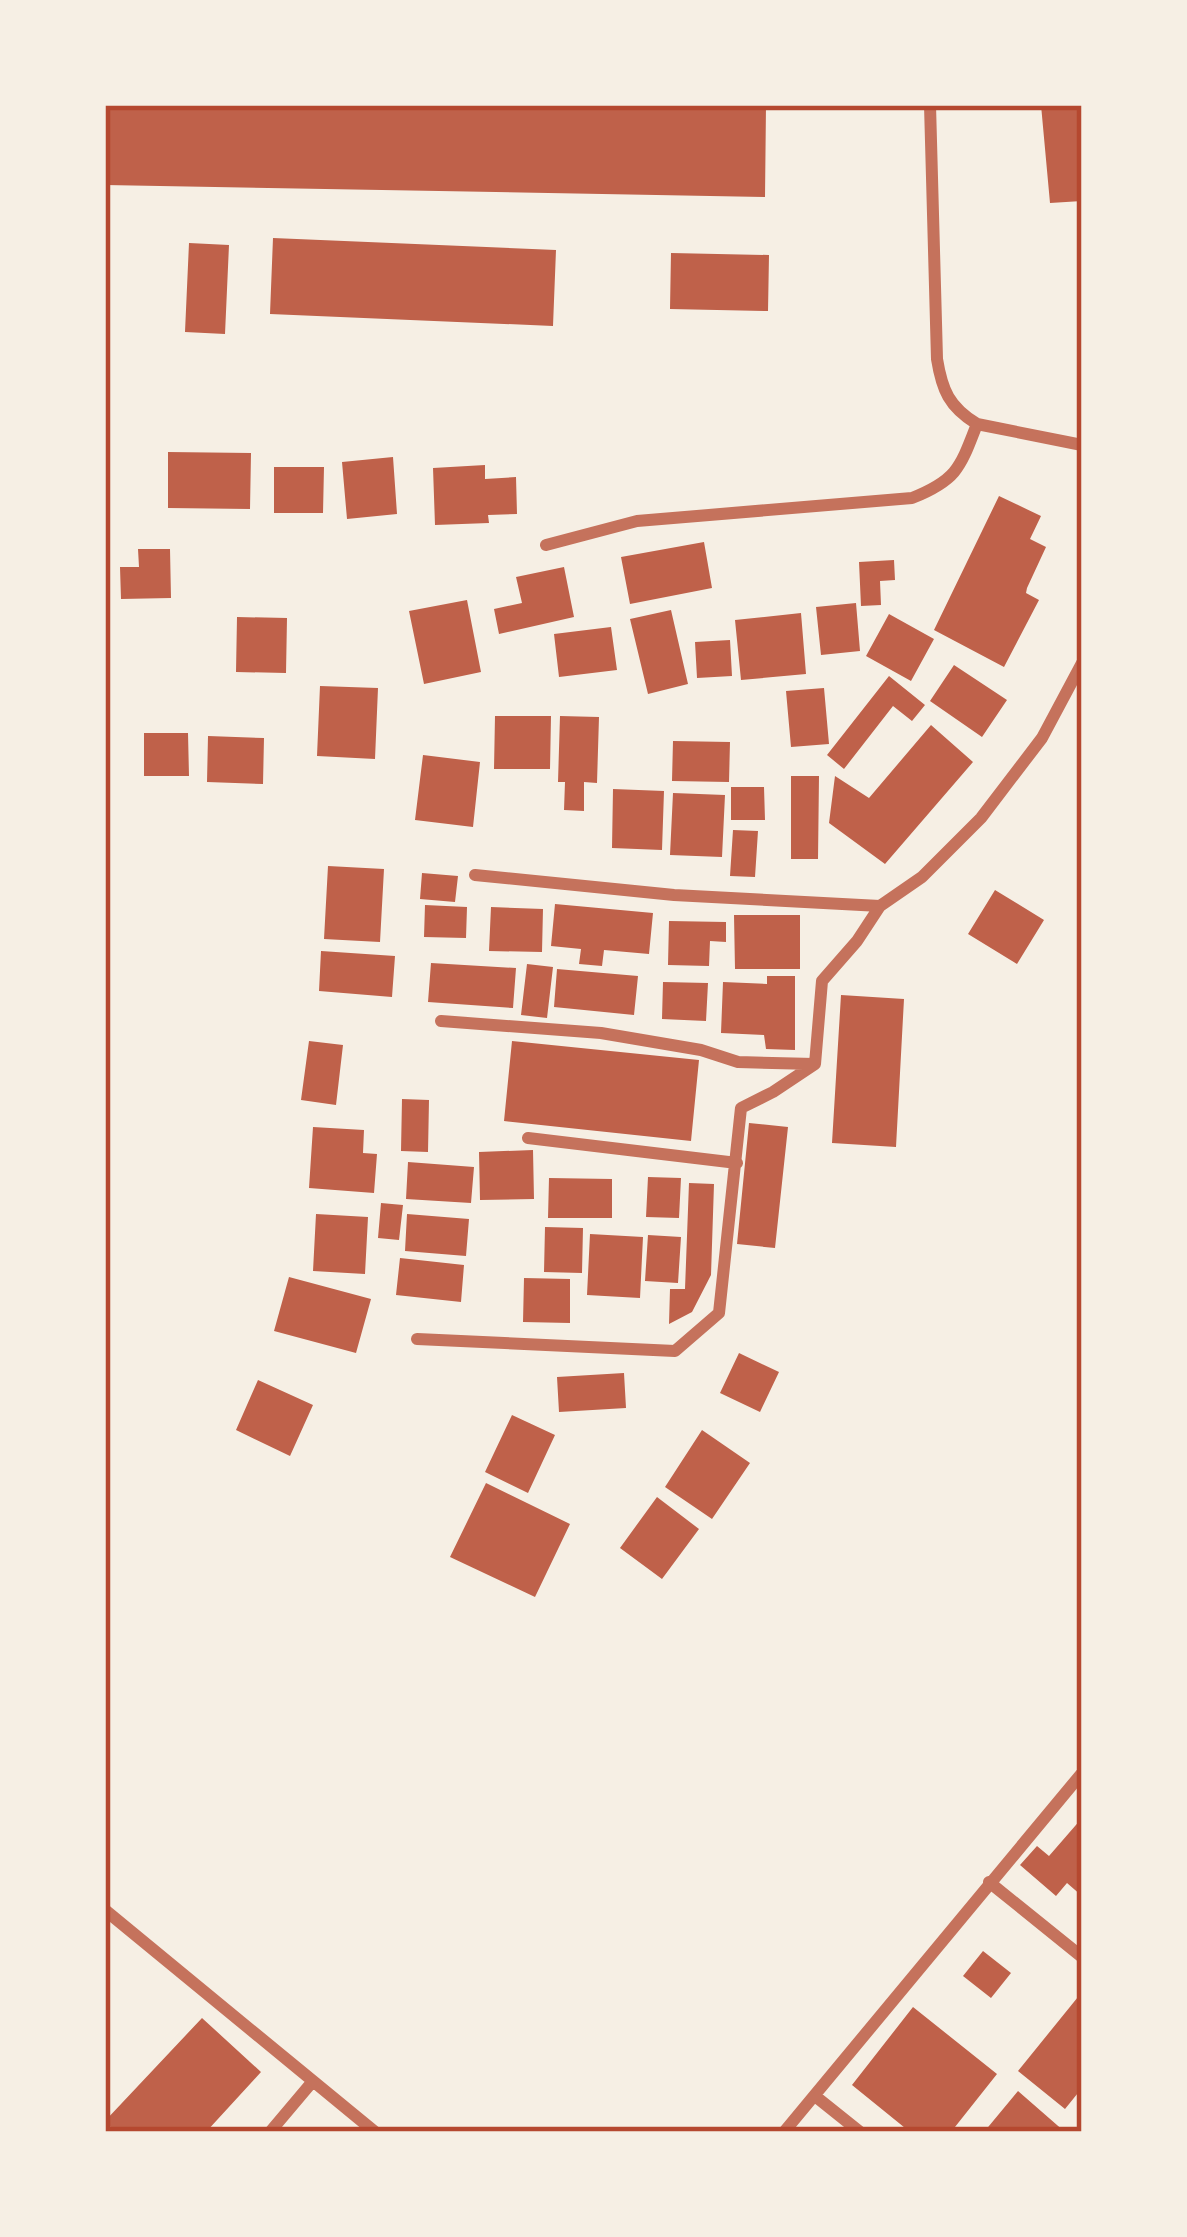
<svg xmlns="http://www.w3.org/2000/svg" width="1187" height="2237" viewBox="0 0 1187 2237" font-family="'Zilla Slab',serif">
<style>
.building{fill:#bf614a}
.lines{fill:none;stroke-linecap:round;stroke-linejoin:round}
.minor{stroke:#c5725c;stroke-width:12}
.neatline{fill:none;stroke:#b5482f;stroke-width:4.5}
</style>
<rect width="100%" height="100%" fill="#f6efe4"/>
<!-- building -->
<path class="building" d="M105 105H766L765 197 105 185Z
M1041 105H1082V201L1050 203Z
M273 238 556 250 553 326 270 314Z
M189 243 229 245 225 334 185 332Z
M671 253 769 255 768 311 670 309Z
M168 452 251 453 250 509 168 508Z
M393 457 397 514 347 519 342 462Z
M485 465V479L516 477 517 514 488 515 489 523 435 525 433 468Z
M274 467H324L323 513H274Z
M999 496 1041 516 1030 539 1046 547 1027 588 1026 593 1039 600 1004 667 934 630Z
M704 542 712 588 630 604 621 557Z
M138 549H170L171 598 121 599 120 567H139Z
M894 560 895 580 880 581 881 605 861 606 859 562Z
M564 567 574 617 499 634 494 609 522 603 516 577Z
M467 600 481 672 424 684 409 611Z
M856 603 860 651 821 655 816 607Z
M671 610 688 684 648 694 630 619Z
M801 613 806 674 741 680 735 620Z
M889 614 934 639 911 681 866 656Z
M237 617 287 618 286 673 236 672Z
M611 627 617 670 559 677 554 634Z
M730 640 732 676 697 678 695 642Z
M954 665 1007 700 982 737 930 701Z
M889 676 925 705 912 721 893 706 844 769 827 755Z
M320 686 378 688 375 759 317 756Z
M824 688 829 744 791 747 786 691Z
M495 716H551L550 769H494Z
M560 716 599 717 597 783 584 782V811L564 810 565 782H558Z
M931 725 973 762 885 864 829 823 835 776 869 798Z
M144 733H188L189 776H144Z
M208 736 264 738 263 784 207 782Z
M673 741 730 742 729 782 672 781Z
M423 755 480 762 473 827 415 820Z
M791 776H819L818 859H791Z
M731 787H764L765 820H731Z
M613 789 664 791 662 850 612 848Z
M673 793 725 795 722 857 670 855Z
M733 830 758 831 755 877 730 876Z
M328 866 384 869 380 942 324 939Z
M422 873 458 876 455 902 420 899Z
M995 890 1044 920 1017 964 968 934Z
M555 904 653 913 649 954 604 950 602 966 579 964 581 949 551 946Z
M425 905 467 907 466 938 424 937Z
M491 907 543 909 542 952 489 951Z
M734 915H800V969H735Z
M669 921 726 922V942L710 941 709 966 668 965Z
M321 951 395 956 392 997 319 991Z
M431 963 516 968 513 1008 428 1002Z
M527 964 553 967 547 1018 521 1015Z
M557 969 638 976 634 1015 554 1007Z
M767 976H795V1050L766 1049 764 1035 721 1033 723 982 767 984Z
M663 982 708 983 706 1021 662 1019Z
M841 995 904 999 896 1147 832 1143Z
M309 1041 343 1045 336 1105 301 1100Z
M512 1041 699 1060 691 1141 504 1121Z
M402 1099 429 1100 428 1152 401 1151Z
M749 1123 788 1127 775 1248 737 1244Z
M313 1127 364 1130 363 1153 377 1154 374 1193 309 1188Z
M533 1150 534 1199 480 1200 479 1152Z
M408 1162 474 1167 471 1203 406 1199Z
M648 1177 681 1178 679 1218 646 1217Z
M549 1178 612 1179V1218H548Z
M689 1183 714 1184 711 1275 692 1312 669 1324 670 1289H685Z
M381 1203 403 1205 399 1240 378 1238Z
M316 1214 368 1217 365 1274 313 1271Z
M407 1214 469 1219 466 1256 405 1251Z
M545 1227 583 1228 582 1273 544 1272Z
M590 1234 643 1237 640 1298 587 1295Z
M648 1235 681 1237 678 1283 645 1281Z
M400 1258 464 1265 461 1302 396 1295Z
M289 1277 371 1299 356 1353 274 1331Z
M524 1278 570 1279V1323L523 1322Z
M739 1353 779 1372 760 1412 720 1393Z
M624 1373 626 1408 559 1412 557 1377Z
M258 1380 313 1405 290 1456 236 1430Z
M512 1415 555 1435 528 1493 485 1472Z
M702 1430 750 1463 712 1519 665 1487Z
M486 1483 570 1524 535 1597 450 1557Z
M657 1497 699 1529 662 1579 620 1548Z
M1082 1818V1896L1067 1883 1056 1896 1020 1865 1037 1846 1049 1856Z
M983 1951 1011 1973 991 1998 963 1976Z
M1082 1992V2088L1065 2109 1018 2071Z
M913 2007 997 2074 951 2132H910L852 2085Z
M202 2018 261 2072 206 2132H115L105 2121Z
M1018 2091 1065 2132H984Z"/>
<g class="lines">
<!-- minor -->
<path class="minor" d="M930 105 937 359C942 390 949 407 977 424L1082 445
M546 545 637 521 912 498C957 480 960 468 977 424
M475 875 674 895 880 906
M441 1021 601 1033 701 1050 738 1062 814 1064
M528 1138 737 1163
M417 1339 675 1351 719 1313 741 1108 773 1092 815 1064 822 981 857 941 880 906 922 877 981 818 1042 738 1082 663
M989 1882 1082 1957
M105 1910 375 2132
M815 2096 860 2132
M270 2132 313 2081
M784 2132 1082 1773"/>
</g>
<!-- border -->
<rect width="1187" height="2237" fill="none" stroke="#f6efe4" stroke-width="216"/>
<rect x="108" y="108" width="971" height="2021" class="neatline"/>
</svg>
